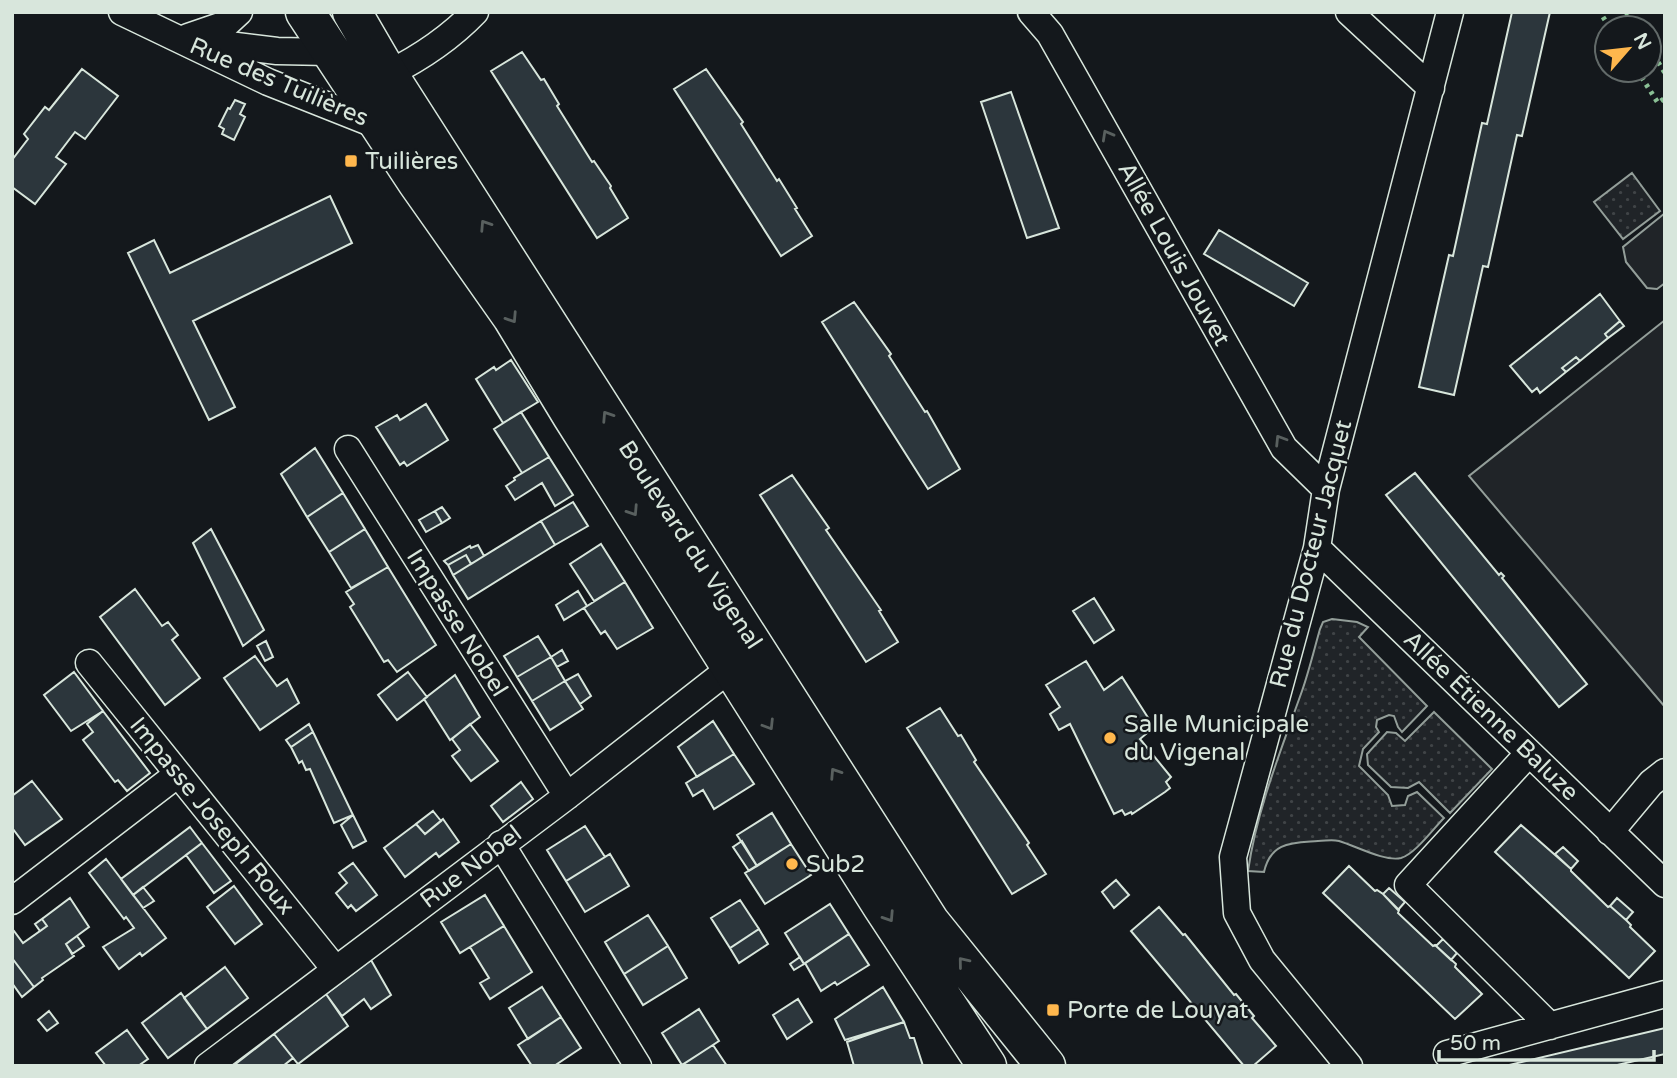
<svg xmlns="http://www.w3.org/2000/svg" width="1677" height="1078" viewBox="0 0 1677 1078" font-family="'Varela Round',sans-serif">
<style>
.green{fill:url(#green-dots);stroke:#939e99;stroke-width:2}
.pitch{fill:#202428;stroke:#939e99;stroke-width:2}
.building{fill:#2c363c;stroke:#d8e6dc;stroke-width:2}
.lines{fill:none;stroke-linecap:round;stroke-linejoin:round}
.minor-casing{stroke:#d8e6dc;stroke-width:29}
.primary-casing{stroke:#d8e6dc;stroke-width:41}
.minor{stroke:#14181c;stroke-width:26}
.primary{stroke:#14181c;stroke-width:38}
.hedge{stroke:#8ac095;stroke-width:5;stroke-dasharray:3.5 5;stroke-linecap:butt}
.oneway{stroke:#59605f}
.poi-dot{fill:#ffb74d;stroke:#14181c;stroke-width:2.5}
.labels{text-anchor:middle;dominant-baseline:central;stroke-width:5;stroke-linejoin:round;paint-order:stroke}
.street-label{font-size:24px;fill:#d8e6dc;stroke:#14181c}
.poi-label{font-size:24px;fill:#d8e6dc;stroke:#14181c;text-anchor:start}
</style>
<defs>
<pattern id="green-dots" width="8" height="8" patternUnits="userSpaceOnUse" patternTransform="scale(1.75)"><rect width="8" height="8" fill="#202428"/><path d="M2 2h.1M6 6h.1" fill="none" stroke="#404447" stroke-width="1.8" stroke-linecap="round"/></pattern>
</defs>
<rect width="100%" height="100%" fill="#14181c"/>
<!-- green -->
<path class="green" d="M1632 173 1660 211 1623 239 1594 202Z
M1332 619 1357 622 1368 627 1359 637 1427 706 1402 732 1398 727 1394 716 1389 715 1377 720 1376 727 1379 732 1363 749 1359 766 1388 795 1392 806 1405 805 1408 796 1417 792 1444 818C1433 829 1415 854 1401 858 1385 862 1356 846 1339 841 1331 839 1326 841 1318 841 1293 843 1271 841 1264 872L1248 871C1257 809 1281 750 1302 691 1309 671 1314 650 1320 629L1323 622Z
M1434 712 1492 769 1450 813 1419 782 1408 788 1391 787 1368 765 1367 754 1387 732 1396 733 1405 741Z"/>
<!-- pitch -->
<path class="pitch" d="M1665 213V283L1657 289 1647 288 1626 262 1623 247Z
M1665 320V707L1469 476Z"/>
<!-- building -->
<path class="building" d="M1512 12H1550L1522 136 1517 135 1488 267 1483 266 1454 395 1419 387 1449 255 1453 256 1482 123 1487 124Z
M522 52 541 80 544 79 559 104 557 106 592 162 594 161 611 186 610 188 628 218 597 238 491 71Z
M82 69 118 96 85 139 75 132 56 157 66 164 35 204 12 187V160L28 139 24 134 45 107 49 110Z
M706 69 743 122 741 124 777 181 779 179 797 208 795 209 812 236 781 256 674 89Z
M1011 92 1059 228 1027 238 981 102Z
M235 100 245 104 240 114 245 117 234 140 222 134 224 129 219 126 228 108 230 109Z
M330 196 352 243 193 321 235 407 209 420 128 253 154 240 170 273Z
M1219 230 1308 283 1294 306 1204 254Z
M1600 294 1620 321 1605 334 1608 338 1580 361 1576 357 1562 368 1566 372 1540 393 1537 388 1532 392 1510 366Z
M854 302 891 354 889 356 925 412 927 411 960 469 928 489 822 322Z
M1620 321 1624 326 1608 338 1605 334Z
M1576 357 1580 361 1566 372 1562 368Z
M511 360 538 402 503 423 476 379 494 367 496 370Z
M426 404 448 440 407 466 404 462 400 465 376 427 397 415 400 420Z
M521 412 549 457 522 473 494 429Z
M315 448 343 493 307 517 281 474Z
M549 457 573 495 555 506 542 483 515 500 506 486 515 480 514 478Z
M1415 473 1499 575 1501 573 1504 576 1502 578 1587 684 1559 707 1386 495Z
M792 475 829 528 826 530 881 610 879 611 898 642 866 662 760 495Z
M343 493 365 529 329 552 307 517Z
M573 502 588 526 555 545 541 521Z
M442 507 450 518 442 523 435 511Z
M435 511 442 523 426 532 419 520Z
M541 521 555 545 468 599 453 575Z
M211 529 264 630 243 646 193 543Z
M365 529 388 567 351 588 329 552Z
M601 544 625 582 594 601 570 564Z
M478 545 484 556 471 564 466 555 448 565 444 561 470 546 471 548Z
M466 555 471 564 453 575 448 565Z
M388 567 436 645 397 672 388 660 384 662 350 607 354 604 346 592Z
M625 582 653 628 617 649 605 631 601 634 584 608Z
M135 589 162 626 168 622 178 635 172 640 200 678 165 705 100 617Z
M578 591 587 606 564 620 556 605Z
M1094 598 1114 630 1094 643 1073 611Z
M538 636 551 657 517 677 504 656Z
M266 641 273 657 265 661 257 646Z
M562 650 568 661 557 667 551 657Z
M255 656 277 686 287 679 299 703 260 730 224 678Z
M551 657 565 681 532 701 517 677Z
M1086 661 1104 690 1122 677 1154 727 1140 739 1171 777 1166 782 1170 788 1165 792 1132 814 1131 812 1125 815 1122 810 1114 814 1070 724 1059 730 1050 714 1060 707 1046 685Z
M74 672 103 711 71 731 44 695Z
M408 672 427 697 397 720 378 695Z
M578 674 591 696 580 704 565 681Z
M455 675 480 717 450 740 424 699Z
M565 681 583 709 550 730 532 701Z
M940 708 958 736 961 735 976 760 974 762 1029 843 1027 845 1046 874 1012 894 907 728Z
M103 711 150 773 127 791 118 780 115 782 83 740 93 732 87 724Z
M713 721 734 754 697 777 678 747Z
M309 724 313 732 291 747 286 740Z
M470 724 498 761 471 781 452 756 460 750 452 739Z
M313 732 353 815 334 823 310 769 306 770 302 761 299 763 291 747Z
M734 754 754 784 714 809 703 790 693 796 686 783Z
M32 781 62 819 25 845 13 829 12 796Z
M521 782 533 799 503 822 491 806Z
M433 811 441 821 425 834 416 824Z
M772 813 791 844 757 866 737 835Z
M353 815 366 841 353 848 341 825Z
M443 819 459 842 439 857 436 853 405 877 384 848 416 824 425 834Z
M1521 825 1571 869V871L1608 907 1610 906 1626 920 1631 925 1630 927 1655 951 1629 978 1495 852Z
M585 826 605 857 566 881 547 850Z
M190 827 202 843 133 895 121 879Z
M742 841 757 866 749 871 733 847Z
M202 843 231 881 214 893 186 855Z
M791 844 811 875 765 904 745 873Z
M1563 847 1578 861 1571 869 1555 854Z
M610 854 629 886 585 912 566 881Z
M106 859 166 938 142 956 140 953 119 969 103 947 134 928 126 917 124 919 89 873Z
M353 863 377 895 356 911 351 905 348 908 336 893 347 883 339 873Z
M1349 866 1375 891 1377 890 1383 894 1399 910 1398 913 1433 946 1435 945 1456 964 1455 967 1482 994 1455 1019 1323 893Z
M1116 880 1129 895 1114 908 1102 892Z
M234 886 262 924 235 944 207 907Z
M143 887 154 901 143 908 133 895Z
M1389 888 1405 902 1398 910 1383 894Z
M485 895 504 926 460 953 441 922Z
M70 898 89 927 66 944 74 956 42 978 43 980 34 987 12 958V932L14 931 23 943 47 926 42 919Z
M1617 898 1633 912 1626 920 1610 906Z
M740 900 759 929 730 948 711 918Z
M830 904 849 934 804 964 785 933Z
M1159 907 1183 935 1185 934 1234 995 1236 994 1254 1016 1252 1018 1276 1046 1253 1066H1244L1131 931Z
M648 915 668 946 624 974 605 942Z
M42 919 47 926 40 931 35 924Z
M504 926 532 972 490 999 480 983 489 978 470 947Z
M759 929 768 944 739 963 730 948Z
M849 934 869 965 837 985 835 982 821 991 805 963Z
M77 936 84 946 72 954 66 944Z
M1443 939 1457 953 1451 960 1436 946Z
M668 946 687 978 643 1005 624 974Z
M800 957 804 964 794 970 790 964Z
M12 958 34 987 22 997 12 983Z
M371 960 391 995 371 1009 364 999 342 1016 326 994Z
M225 967 248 998 207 1029 184 998Z
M542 987 561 1017 528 1039 509 1008Z
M883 987 904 1022 845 1040 835 1019Z
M181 993 207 1029 168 1058 142 1023Z
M326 994 348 1026 298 1064 274 1034Z
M798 999 812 1022 787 1039 773 1015Z
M699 1009 719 1041 682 1065 662 1033Z
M49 1011 58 1023 47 1031 38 1020Z
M561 1017 581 1048 554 1066H532L518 1045Z
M904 1022 910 1038H914L923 1066H854L847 1042Z
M1665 1028V1054L1613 1066H1505Z
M127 1030 148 1059 138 1066H106L96 1053Z
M274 1034 293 1058 283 1066H233Z
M713 1045 727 1066H683L682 1065Z"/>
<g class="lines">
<!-- minor casing -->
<g class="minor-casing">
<path id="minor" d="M122 12 268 82 379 126
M1031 12 1050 34 1284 448 1326 489
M1349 12 1431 88
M188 37 226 24 239 12
M180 39 277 51 330 52 388 74C420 58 450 38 475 12
M348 449 567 796
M1317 548 1665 884
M89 663 335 969
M1529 753 1408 885 1550 1026
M1610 832 1651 783 1665 772
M501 844 638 1066
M12 901 178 774
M1447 1054 1665 994
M208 1066 567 796 732 667
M1349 1066 1262 960 1237 913 1233 857 1317 548 1326 489 1450 12"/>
</g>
<!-- primary casing -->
<g class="primary-casing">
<path id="primary" d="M305 12 417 182 512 317 572 416 882 906 987 1066
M352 12 388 74 930 922 1046 1066"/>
</g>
<!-- minor -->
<use href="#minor" class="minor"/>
<!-- primary -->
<use href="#primary" class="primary"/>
<!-- hedge -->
<path class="hedge" d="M1626 12 1636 28
M1603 17 1610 28
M1649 48 1665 73
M1637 70 1658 103 1665 98"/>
</g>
<!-- one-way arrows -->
<defs><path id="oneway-chevron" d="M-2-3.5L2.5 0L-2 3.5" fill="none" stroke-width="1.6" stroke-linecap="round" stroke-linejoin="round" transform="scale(1.75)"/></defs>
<g class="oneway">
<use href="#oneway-chevron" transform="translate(1107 135) rotate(-119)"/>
<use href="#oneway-chevron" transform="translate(485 225) rotate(-123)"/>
<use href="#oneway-chevron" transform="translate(512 318) rotate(57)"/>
<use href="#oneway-chevron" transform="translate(607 416) rotate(-123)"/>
<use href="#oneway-chevron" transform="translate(1280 440) rotate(-122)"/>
<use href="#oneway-chevron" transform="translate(633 511) rotate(57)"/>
<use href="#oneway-chevron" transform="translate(769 725) rotate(58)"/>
<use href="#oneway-chevron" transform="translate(835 773) rotate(-123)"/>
<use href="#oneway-chevron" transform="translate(889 917) rotate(57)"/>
<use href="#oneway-chevron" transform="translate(963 962) rotate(-129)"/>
</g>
<!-- markers -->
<g class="poi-dot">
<rect x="344" y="154" width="14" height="14" rx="3.5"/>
<circle cx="1110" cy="738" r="7"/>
<circle cx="792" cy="864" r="7"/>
<rect x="1046" y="1003" width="14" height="14" rx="3.5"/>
</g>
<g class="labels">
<!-- street labels -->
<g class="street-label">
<text transform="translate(279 82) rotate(23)">Rue des Tuilières</text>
<text transform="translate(1174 254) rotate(61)">Allée Louis Jouvet</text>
<text transform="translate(690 545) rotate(57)">Boulevard du Vigenal</text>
<text transform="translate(1311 554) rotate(-76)">Rue du Docteur Jacquet</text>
<text transform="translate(457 623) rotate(58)">Impasse Nobel</text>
<text transform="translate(1491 716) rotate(44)">Allée Étienne Baluze</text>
<text transform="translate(212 816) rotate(51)">Impasse Joseph Roux</text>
<text transform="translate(471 867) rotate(-37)">Rue Nobel</text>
</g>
<!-- poi labels -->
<g class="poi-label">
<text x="365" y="161">Tuilières</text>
<text x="1124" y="724">Salle Municipale<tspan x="1124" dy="28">du Vigenal</tspan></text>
<text x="806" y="864">Sub2</text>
<text x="1067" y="1010">Porte de Louyat</text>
</g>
</g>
<!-- border -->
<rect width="1677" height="1078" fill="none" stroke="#d8e6dc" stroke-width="28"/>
<!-- north arrow -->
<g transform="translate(1628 49) rotate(62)"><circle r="33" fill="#14181c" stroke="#626a69" stroke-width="2"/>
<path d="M0-5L12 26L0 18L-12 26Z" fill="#ffb74d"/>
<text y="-10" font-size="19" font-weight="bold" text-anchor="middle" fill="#d8e6dc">N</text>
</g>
<!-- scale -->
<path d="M1439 1050v10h215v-10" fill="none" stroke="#d8e6dc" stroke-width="3.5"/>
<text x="1450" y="1050" font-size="21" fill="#d8e6dc" stroke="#14181c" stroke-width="5" paint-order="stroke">50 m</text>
</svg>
